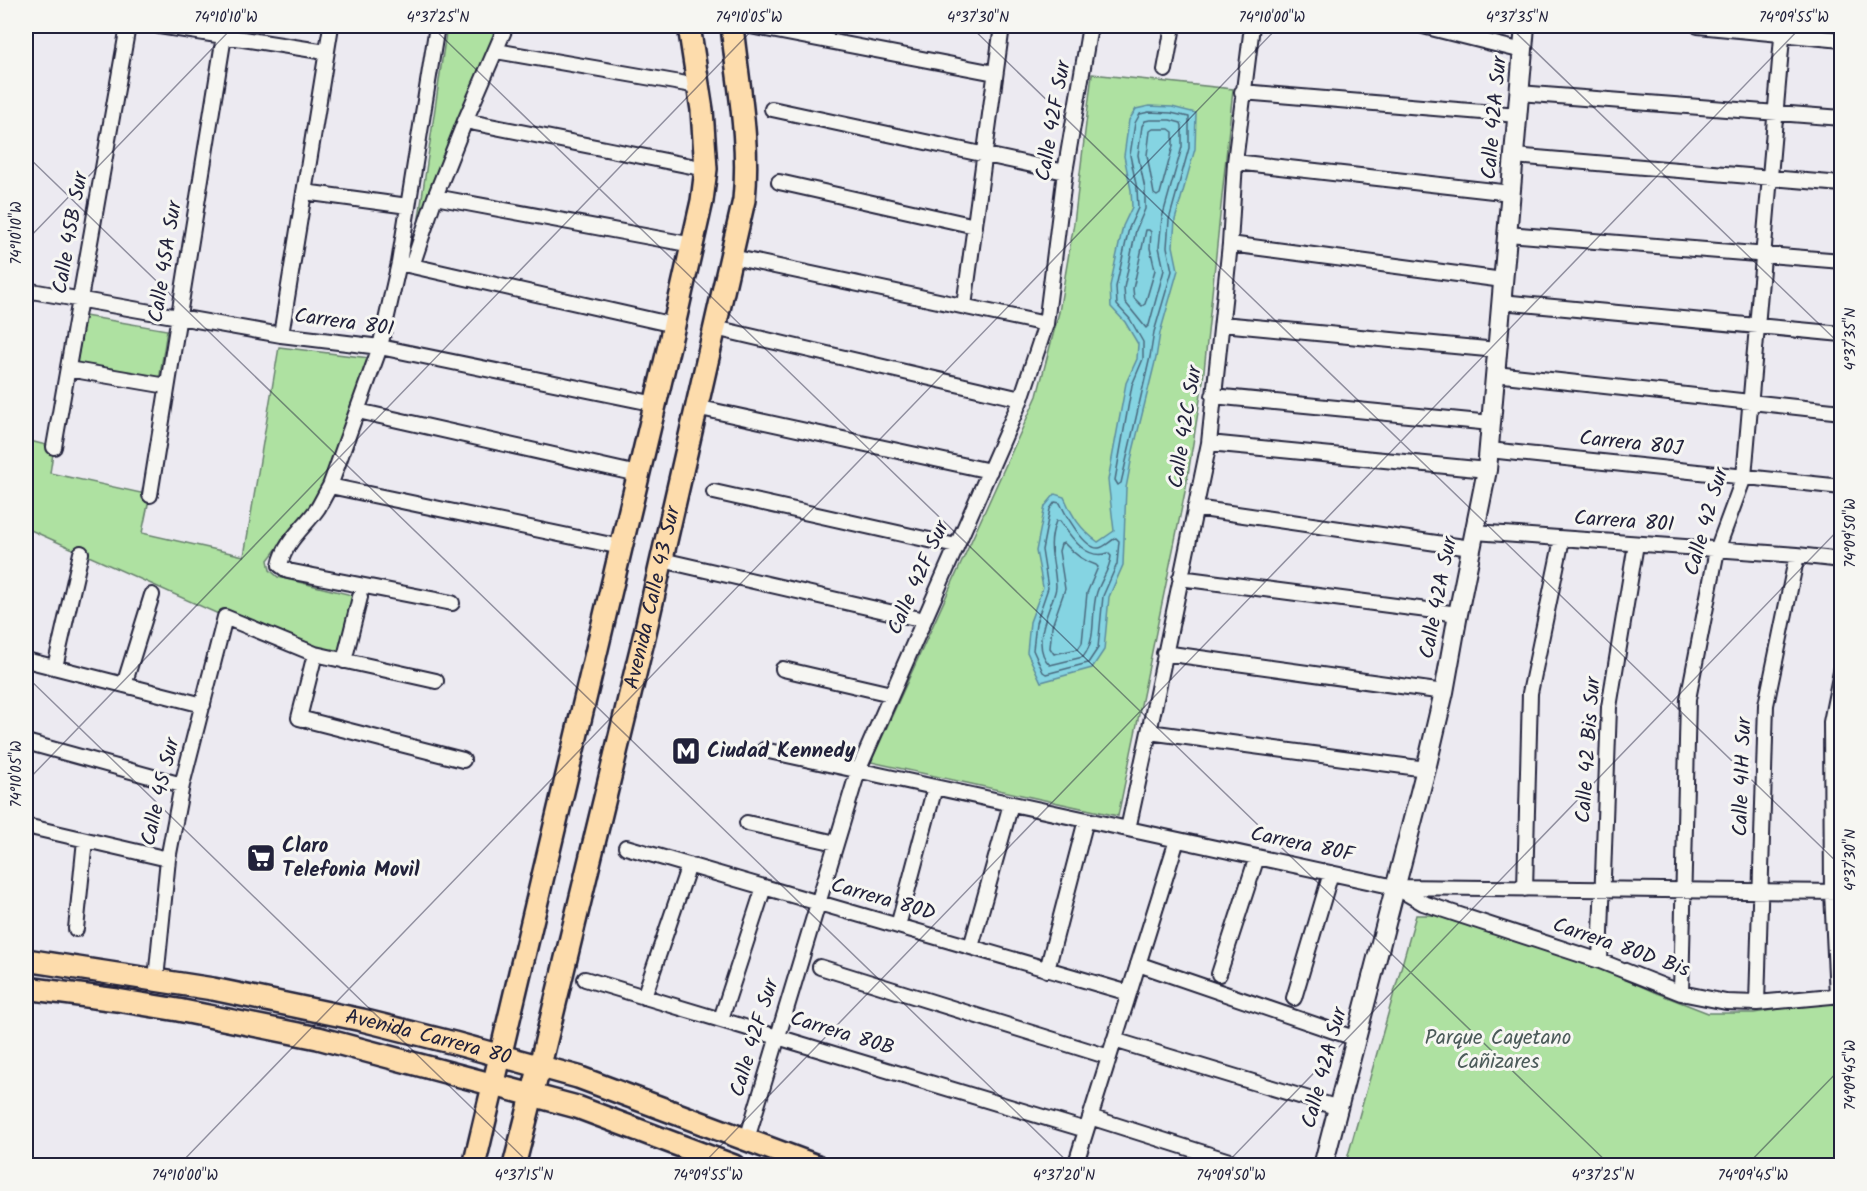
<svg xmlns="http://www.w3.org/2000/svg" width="1867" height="1191" viewBox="0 0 1867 1191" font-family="Kalam,sans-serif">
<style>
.green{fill:#aee1a1;stroke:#68826e;stroke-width:1.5}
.water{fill:#85d4e2;stroke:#5d8d9f;stroke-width:1.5}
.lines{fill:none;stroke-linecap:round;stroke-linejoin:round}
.shore{stroke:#4a697e;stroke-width:1.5}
.street-casing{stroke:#22223b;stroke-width:18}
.secondary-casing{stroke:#22223b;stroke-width:22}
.primary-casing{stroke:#22223b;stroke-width:26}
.street{stroke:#f6f6f2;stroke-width:14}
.secondary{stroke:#f6f6f2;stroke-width:18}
.primary{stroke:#fddcac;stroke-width:21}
.ticks{fill:none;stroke:#22223b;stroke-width:1.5;stroke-opacity:0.45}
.labels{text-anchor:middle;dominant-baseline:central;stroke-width:6;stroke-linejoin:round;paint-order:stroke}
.street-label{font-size:21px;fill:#22223b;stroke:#f6f6f2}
.poi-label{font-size:21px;font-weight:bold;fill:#22223b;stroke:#f6f6f2;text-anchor:start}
.park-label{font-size:21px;fill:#4c5b5a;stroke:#f6f6f2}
.neatline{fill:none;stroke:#22223b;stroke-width:2}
.ticks-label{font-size:15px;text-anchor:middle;fill:#22223b}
</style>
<rect width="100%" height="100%" fill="#eceaf1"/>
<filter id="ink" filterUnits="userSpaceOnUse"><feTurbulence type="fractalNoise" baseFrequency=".0167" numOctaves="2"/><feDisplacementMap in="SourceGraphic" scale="12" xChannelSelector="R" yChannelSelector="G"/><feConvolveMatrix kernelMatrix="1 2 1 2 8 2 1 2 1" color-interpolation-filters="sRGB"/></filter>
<g filter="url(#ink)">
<!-- green -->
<path class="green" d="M447 26H506L412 266Z
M1092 74 1233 89 1203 381 1195 431 1186 487 1118 816 871 762 1037 396 1059 312 1074 223Z
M85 316 167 330 159 381 76 367Z
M279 347 369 358 324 482 316 497 268 560 270 570 278 577 360 597 347 651 315 649 227 610 225 617 26 528V440L54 447 50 473 150 495 142 533 244 556Z
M1416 915H1440L1572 955 1654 992 1708 1013H1754L1841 999V1165L1345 1166Z"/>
<!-- water -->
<path class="water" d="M1149 106 1172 107 1196 113 1195 149 1175 220 1173 246 1178 270 1160 333 1156 358 1133 451 1126 488 1123 565 1109 597 1104 650 1092 668 1041 682 1027 652 1030 622 1043 587 1036 551 1045 506 1055 494 1064 497C1072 516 1081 530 1098 542L1114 531 1108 480 1126 383 1137 359 1138 344 1125 322 1111 307 1110 286 1123 226 1132 207 1131 190 1124 156 1129 120 1136 109Z"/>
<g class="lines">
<!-- shore -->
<path class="shore" d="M1149 112 1171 113 1189 117V148L1169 220 1167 247 1172 271 1154 332 1150 357 1121 483 1118 485 1115 480 1132 385 1143 359V342L1130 319 1117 305 1116 287 1129 228 1138 208 1137 189 1130 155 1135 123 1140 114Z
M1150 120H1170L1181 123 1182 126V147L1162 218 1159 247 1164 270 1149 325 1146 328 1125 302 1124 288 1136 230 1145 209V189L1138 155 1142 126 1145 121Z
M1153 129H1169L1173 132V146L1160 194 1157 196 1154 194 1147 155 1150 131Z
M1146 230H1149L1151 232 1150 248 1155 270 1145 304 1142 306 1134 298 1133 289Z
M1055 502 1060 503C1065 514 1085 550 1099 548 1105 547 1111 540 1116 538L1119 541 1117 564 1103 596 1098 648 1088 663 1046 674 1043 672 1033 650 1036 623 1048 588 1042 550 1050 509Z
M1056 521H1060C1071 537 1086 561 1108 553L1111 556C1110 569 1101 580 1097 592 1090 613 1098 638 1083 657L1050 665C1033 649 1044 622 1051 603 1053 598 1056 592 1056 586 1055 560 1046 548 1056 521Z
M1064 543C1073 553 1083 561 1096 565L1098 567 1087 593 1082 643 1078 649 1054 654 1050 648 1052 626 1065 589 1059 551 1061 544Z"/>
<!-- street casing -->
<g class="street-casing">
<path id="street" d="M159 26 326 52
M437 26 399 263 380 347 330 486C326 493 322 501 318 508 305 527 285 541 280 565L288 571 452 603
M750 26 995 73
M1423 26 1523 51
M1698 26 1842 40
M496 51 698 86
M1165 70 1173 26
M1242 92 1518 115
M1519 93 1842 118
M772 109 1065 172
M465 121 706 169
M1514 156 1842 184
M1235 162 1511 193
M779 182 975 226
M304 192 408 206
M435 197 693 245
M1507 234 1842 261
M1230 244 1503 280
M732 257 1046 324
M399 263 674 325
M412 266 435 197 465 121 506 26
M26 290 281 335 380 347 656 404
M1501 302 1842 334
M964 306 1002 26
M1222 324 1497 350
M715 328 1021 399
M281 335 331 26
M68 369 167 386
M1495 374 1842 412
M1213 396 1491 423
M696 407 990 471
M358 411 638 474
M1209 443 1487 470
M54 447 128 26
M1489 450 1842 487
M330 486 621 547
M714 492 956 546
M150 495 224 36
M1195 508 1471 548
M1475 532 1797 555 1842 560
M662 560 924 620
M1180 578 1458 614
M1164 653 1444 692
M315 654 299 718 463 760
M26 660 203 705
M344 661 360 597
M55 667 81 553
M783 669 891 694
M124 685 152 595
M1149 732 1426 769
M26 742 182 785
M764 750 1395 887 1842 892
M747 823 836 843
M26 826 168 859
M1128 829 1149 732 1209 443 1230 244 1235 162 1252 26
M626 847 1129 993
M1397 888 1423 903 1600 961 1681 993 1726 1002 1757 1003 1842 995
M1525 889 1530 693 1562 539
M898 926 935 787
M76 929 85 840
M971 947 1011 804
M1600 961 1609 707 1636 544
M1138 964 1357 1039
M820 967 1109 1057
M1047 970 1086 820
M1219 974 1257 857
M156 979 168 859 182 785 225 617 315 654 436 681
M585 979 1086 1130
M1681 993 1688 699 1717 550 1744 477 1783 26
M1837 996 1832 892 1831 722 1842 667
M644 997 689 865
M1294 998 1331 873
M1757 1003 1766 705 1797 555
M721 1019 764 887
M1114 1040 1339 1108
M1090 1117 1245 1166
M747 1139 858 771 1021 399 1046 324 1065 172 1090 26
M1075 1166 1177 840"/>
</g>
<!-- secondary casing -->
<g class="secondary-casing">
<path id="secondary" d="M1323 1166 1426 769 1444 692 1458 614 1487 470 1525 26"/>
</g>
<!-- primary casing -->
<g class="primary-casing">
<g id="primary">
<path id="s1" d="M26 960 213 989 362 1020 454 1043 578 1077 817 1166"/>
<path d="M26 988 117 1000 178 1010 318 1038 577 1107 734 1166"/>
<path d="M474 1166 674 325 702 201 706 169 702 110 689 26"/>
<path id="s2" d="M514 1166 543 1053 644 637 744 200C750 141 738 84 732 26"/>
</g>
</g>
<!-- street -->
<use href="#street" class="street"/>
<!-- secondary -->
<use href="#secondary" class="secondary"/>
<!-- primary -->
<use href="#primary" class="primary"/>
</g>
</g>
<!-- ticks -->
<path class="ticks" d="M431 26 1611 1166M970 26 1842 867M1509 26 1842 346M26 155 1072 1166M26 241 234 26M26 676 532 1166M26 782 756 26M178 1166 1279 26M701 1166 1802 26M1224 1166 1842 526M1746 1166 1842 1067"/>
<!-- icons -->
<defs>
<g id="metro-square" transform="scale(1.5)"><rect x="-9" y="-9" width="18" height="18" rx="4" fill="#22223b" stroke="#f6f6f2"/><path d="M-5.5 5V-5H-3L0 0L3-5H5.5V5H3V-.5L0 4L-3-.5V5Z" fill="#fff"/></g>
<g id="supermarket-square" transform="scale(1.5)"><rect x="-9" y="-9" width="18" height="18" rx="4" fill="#22223b" stroke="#f6f6f2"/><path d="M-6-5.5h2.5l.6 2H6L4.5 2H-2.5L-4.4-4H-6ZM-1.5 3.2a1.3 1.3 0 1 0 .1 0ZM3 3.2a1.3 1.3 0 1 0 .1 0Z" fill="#fff"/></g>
</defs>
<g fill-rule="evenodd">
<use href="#metro-square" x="686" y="751"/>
<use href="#supermarket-square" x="261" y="858"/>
</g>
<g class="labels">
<!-- street labels -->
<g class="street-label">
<text transform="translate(1495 118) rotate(-85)">Calle 42A Sur</text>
<text transform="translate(1054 121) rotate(-80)">Calle 42F Sur</text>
<text transform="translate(71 233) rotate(-80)">Calle 45B Sur</text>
<text transform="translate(166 262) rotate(-81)">Calle 45A Sur</text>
<text transform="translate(344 323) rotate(8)">Carrera 80I</text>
<text transform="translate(1186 427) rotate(-81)">Calle 42C Sur</text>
<text transform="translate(1631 444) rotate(6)">Carrera 80J</text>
<text transform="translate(1624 522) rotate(4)">Carrera 80I</text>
<text transform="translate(1707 522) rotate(-74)">Calle 42 Sur</text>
<text transform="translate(919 578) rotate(-66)">Calle 42F Sur</text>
<text stroke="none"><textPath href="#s2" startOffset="585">Avenida Calle 43 Sur</textPath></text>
<text transform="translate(1439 598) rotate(-79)">Calle 42A Sur</text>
<text transform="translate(1589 750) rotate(-86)">Calle 42 Bis Sur</text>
<text transform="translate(1743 777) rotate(-88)">Calle 41H Sur</text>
<text transform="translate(161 792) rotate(-77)">Calle 45 Sur</text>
<text transform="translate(1302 845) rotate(12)">Carrera 80F</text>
<text transform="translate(883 900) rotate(16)">Carrera 80D</text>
<text transform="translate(1621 948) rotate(19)">Carrera 80D Bis</text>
<text transform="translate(842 1034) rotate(17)">Carrera 80B</text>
<text stroke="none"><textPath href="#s1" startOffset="410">Avenida Carrera 80</textPath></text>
<text transform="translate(755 1038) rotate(-73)">Calle 42F Sur</text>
<text transform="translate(1325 1068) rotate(-75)">Calle 42A Sur</text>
</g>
<!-- poi labels -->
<g class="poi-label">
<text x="707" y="751">Ciudad Kennedy</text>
<text x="282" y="846">Claro<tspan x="282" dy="24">Telefonia Movil</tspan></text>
</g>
<!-- park labels -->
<g class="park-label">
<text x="1498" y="1038">Parque Cayetano<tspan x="1498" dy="24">Cañizares</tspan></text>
</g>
</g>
<!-- margin -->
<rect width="1867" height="1191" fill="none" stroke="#f6f6f2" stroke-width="66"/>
<rect x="33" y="33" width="1801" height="1125" class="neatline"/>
<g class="ticks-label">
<text x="226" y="22">74°10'10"W</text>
<text x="438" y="22">4°37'25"N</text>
<text x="749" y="22">74°10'05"W</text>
<text x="978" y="22">4°37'30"N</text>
<text x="1272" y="22">74°10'00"W</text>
<text x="1517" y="22">4°37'35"N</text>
<text x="1794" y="22">74°09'55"W</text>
<text transform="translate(16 233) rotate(-90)" y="5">74°10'10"W</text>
<text transform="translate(1850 339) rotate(-90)" y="5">4°37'35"N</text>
<text transform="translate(1850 533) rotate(-90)" y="5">74°09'50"W</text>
<text transform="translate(16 774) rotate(-90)" y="5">74°10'05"W</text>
<text transform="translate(1850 860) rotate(-90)" y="5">4°37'30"N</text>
<text transform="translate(1850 1075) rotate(-90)" y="5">74°09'45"W</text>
<text x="185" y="1180">74°10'00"W</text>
<text x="524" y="1180">4°37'15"N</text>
<text x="708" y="1180">74°09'55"W</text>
<text x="1064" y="1180">4°37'20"N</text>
<text x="1231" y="1180">74°09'50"W</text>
<text x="1603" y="1180">4°37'25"N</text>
<text x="1753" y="1180">74°09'45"W</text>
</g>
</svg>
